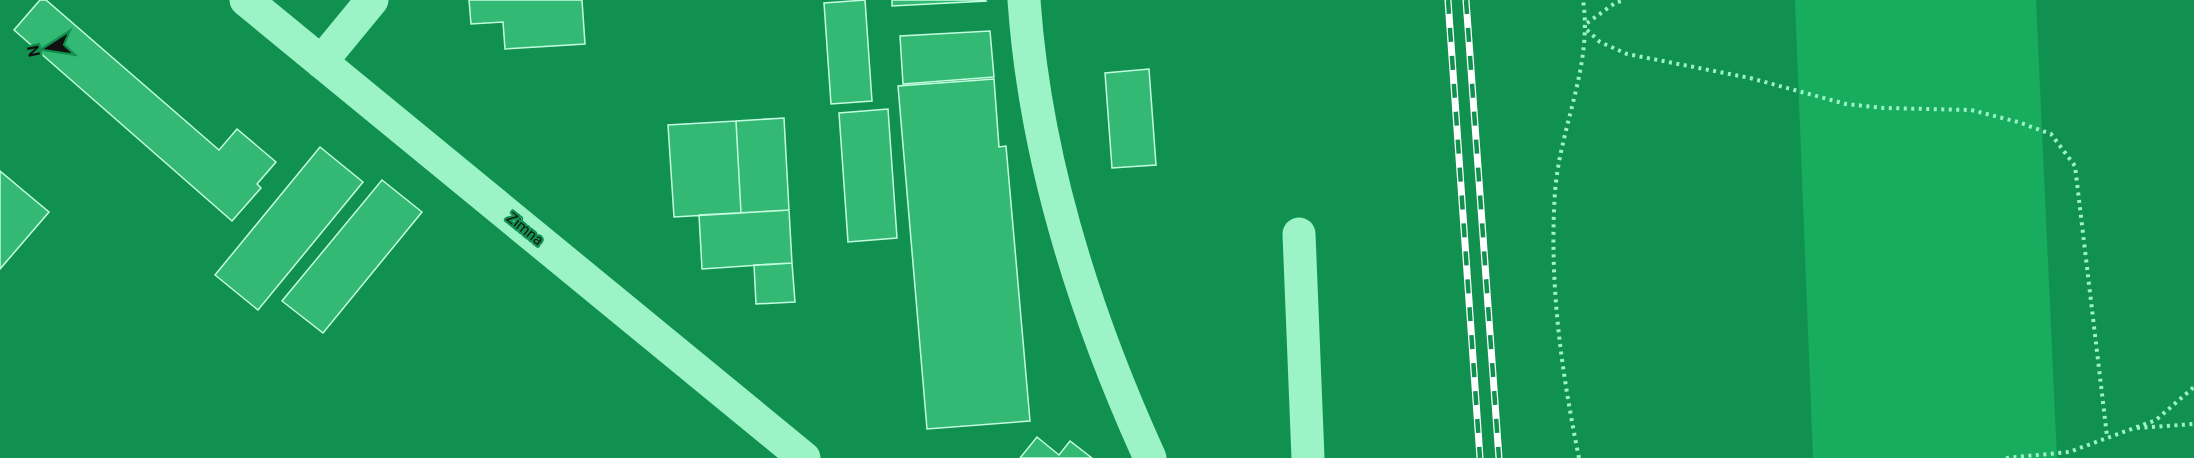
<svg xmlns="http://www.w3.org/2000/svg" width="2194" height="458" viewBox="0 0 2194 458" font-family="Roboto,sans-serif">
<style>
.green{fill:#18ac5f}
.building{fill:#34b974;stroke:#c3fddf;stroke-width:1.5}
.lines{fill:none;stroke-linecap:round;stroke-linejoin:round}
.path{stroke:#9cf3c6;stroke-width:4;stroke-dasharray:3 4.5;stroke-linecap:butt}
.minor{stroke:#9cf3c6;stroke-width:33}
.rail-casing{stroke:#fff;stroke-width:7}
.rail{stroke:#119150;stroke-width:4.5;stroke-dasharray:14;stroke-linecap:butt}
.labels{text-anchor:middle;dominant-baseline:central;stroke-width:4.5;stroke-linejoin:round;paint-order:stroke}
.street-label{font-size:15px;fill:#111;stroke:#119150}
</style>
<rect width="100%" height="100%" fill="#119150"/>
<!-- green -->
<path class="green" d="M1795 0H2036L2057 458H1813Z"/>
<!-- building -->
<path class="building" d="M40 0H46L219 150 237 129 276 162 257 184 261 188 232 221 14 30Z
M469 0H582L585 44 505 49 503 22 471 24Z
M865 0 872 101 831 104 824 3Z
M892 0H985L986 1 892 6Z
M990 31 994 77 903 84 900 36Z
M1149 69 1156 165 1112 168 1105 73Z
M994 79 999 147 1006 146 1030 421 927 429 898 86Z
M888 109 897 238 848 242 839 113Z
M784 118 789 210 741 213 736 121Z
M736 121 741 213 674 217 668 125Z
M320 147 363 182 258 310 215 275Z
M0 171 49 212 0 269Z
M382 180 422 212 323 333 282 301Z
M789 210 792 263 702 269 699 215Z
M792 263 795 302 756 304 754 265Z
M1037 437 1059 455 1070 441 1092 458H1020Z"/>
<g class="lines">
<!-- path -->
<path class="path" d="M1587 23 1615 3 1624 0
M1587 30 1600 42 1627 54 1750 78 1846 104 1884 108 1971 110 2018 122 2051 134 2075 166 2107 436
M2137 428 2194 424
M1579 458C1561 369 1549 283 1555 192 1560 126 1593 66 1583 0
M2006 458 2069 452 2156 420 2194 387"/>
<!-- minor -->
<path class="minor" d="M246 0 804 458
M1024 0C1035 159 1084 313 1150 458
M321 62 372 0
M1299 234 1308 458"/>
<!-- rail casing -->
<g class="rail-casing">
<path id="rail" d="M1448 0 1480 458
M1466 0 1499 458"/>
</g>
<!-- rail -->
<use href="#rail" class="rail"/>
</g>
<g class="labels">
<!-- street labels -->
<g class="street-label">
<text transform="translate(525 229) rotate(39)">Zimna</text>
</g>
</g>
<!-- north arrow -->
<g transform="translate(48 48) rotate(258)" stroke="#119150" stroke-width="4.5" paint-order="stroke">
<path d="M0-4.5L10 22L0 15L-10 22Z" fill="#111111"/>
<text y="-9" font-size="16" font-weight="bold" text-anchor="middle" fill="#111111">N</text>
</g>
</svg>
